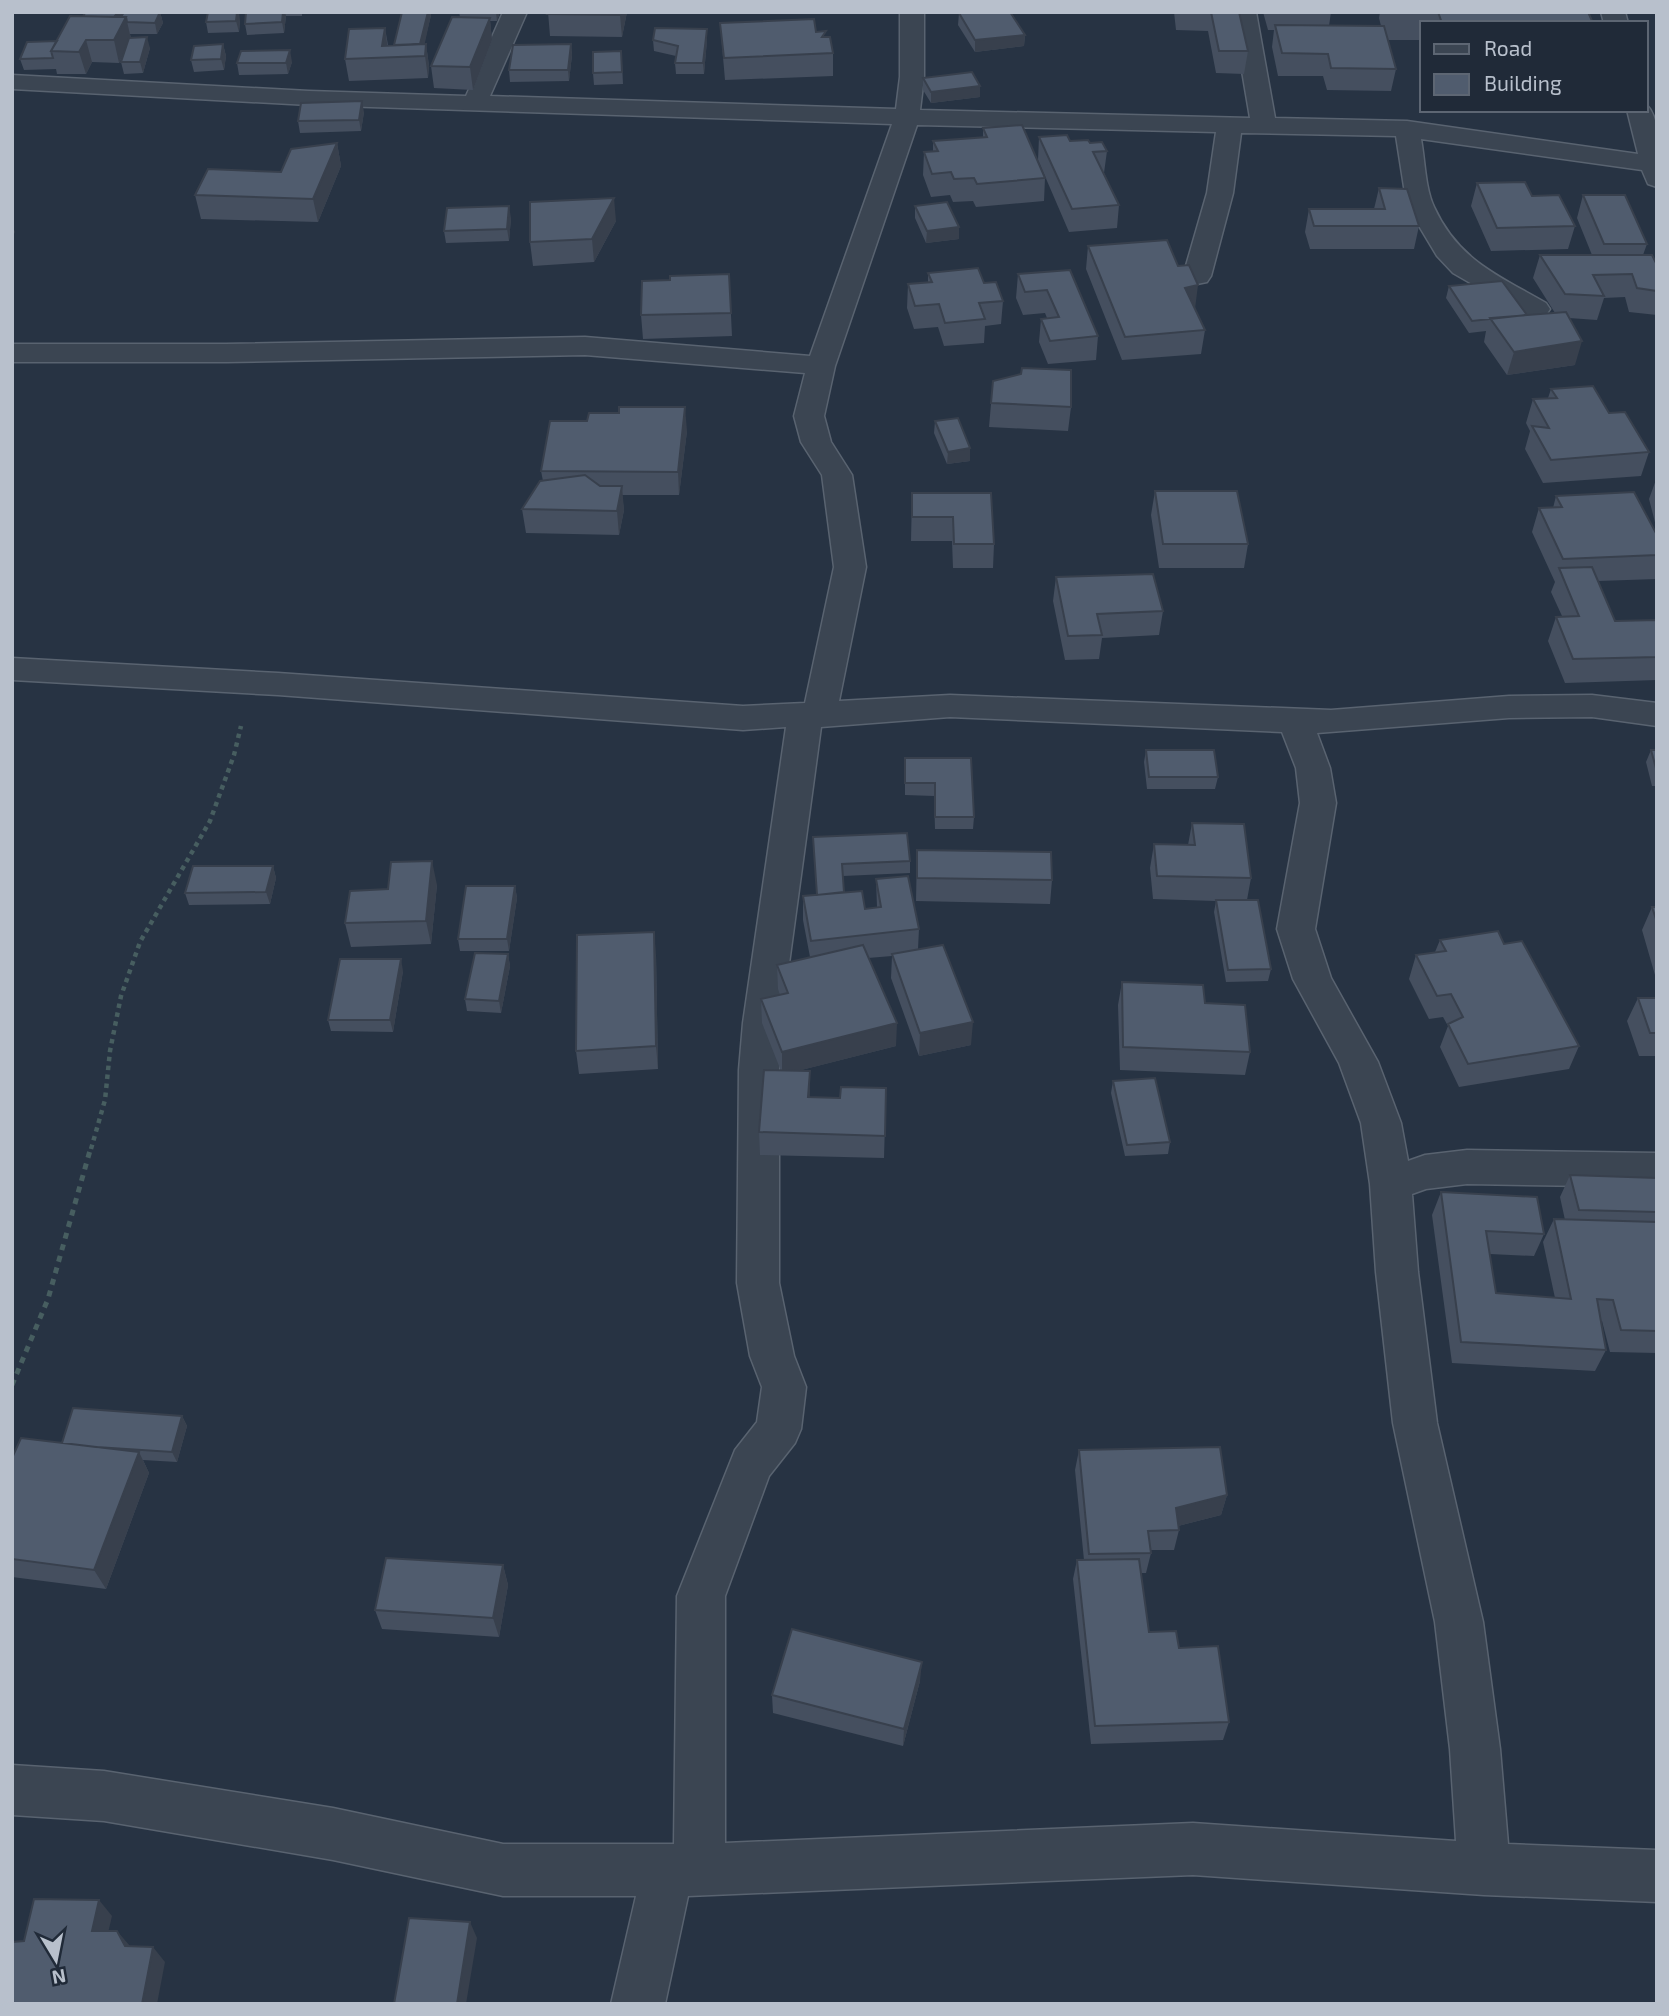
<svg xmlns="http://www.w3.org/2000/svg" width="1669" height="2016" viewBox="0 0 1669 2016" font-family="'Exo 2',sans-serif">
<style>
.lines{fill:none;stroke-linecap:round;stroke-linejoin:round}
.minor-casing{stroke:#596370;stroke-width:3}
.path-far1{stroke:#475e60;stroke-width:4.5;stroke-dasharray:4.5 4.5;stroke-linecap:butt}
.path{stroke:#475e60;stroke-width:5;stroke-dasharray:6 6;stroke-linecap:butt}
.minor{fill:#3b4552;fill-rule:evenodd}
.wall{fill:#454f5f}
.shaded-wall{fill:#38404d}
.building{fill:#505c6e;stroke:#38404d;stroke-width:2}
</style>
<rect width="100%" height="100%" fill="#273343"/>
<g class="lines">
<!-- minor casing -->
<g class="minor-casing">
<path id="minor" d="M503 12H527L490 96 896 109 900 77V12H924V77L920 110 1250 118 1232 12H1256L1275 118 1407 121 1638 154 1627 110H1646V104C1664 122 1657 163 1657 187L1648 184 1642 170 1421 139C1425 160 1425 188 1434 207 1458 260 1499 276 1546 303L1550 309 1546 315 1536 317 1526 315 1453 273 1437 256 1407 206 1396 136 1241 133 1233 193 1211 276 1207 282 1197 284 1187 282 1183 276 1207 193 1216 132 917 125 835 366 824 416 831 442 852 475 866 567 839 701 950 695 1331 710 1509 696 1592 695 1657 703V726L1592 717 1509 718 1317 733 1330 768 1336 803 1315 929 1331 978 1378 1062 1401 1123 1408 1161 1425 1155 1467 1150 1657 1153V1187L1467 1184 1426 1189 1412 1194 1418 1272 1437 1423 1483 1622 1500 1749 1508 1844 1657 1850V1902L1484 1895 1193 1875 688 1896 665 2004H611L636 1896H503L333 1860 104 1821 12 1815V1765L104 1771 333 1808 503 1844H674L677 1596 735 1450 757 1422 762 1387 750 1356 737 1283 739 1070 743 1023 786 727 743 730 278 695 12 680V658L278 673 743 706 805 703 834 567 822 475 801 442 794 416 805 373 585 355 226 362H12V344H226L585 337 810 356 892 124 309 105 12 89V75L309 91 466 96ZM950 717 1282 732 1296 768 1300 803 1277 929 1293 979 1339 1063 1361 1123 1370 1184 1376 1272 1393 1423 1435 1622 1450 1749 1456 1841 1193 1823 725 1843V1596L769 1476 795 1443 801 1429 806 1387 794 1356 779 1283V1070L781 1023 821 727Z
M1601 12H1625L1628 23H1604Z"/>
</g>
<!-- path-far1 -->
<path class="path-far1" d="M91 1149 105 1100 110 1051 121 996 140 942 210 821 234 755 241 726"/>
<!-- path -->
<path class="path" d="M12 1385 48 1299 91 1147"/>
<!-- minor -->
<use href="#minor" class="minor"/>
</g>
<!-- wall -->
<path class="wall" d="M48 12H160L163 23 157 34H130L131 38 150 48 143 73 124 74 121 62 124 54 119 63 92 62 86 74H57L56 69 24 70 20 59 57 41 86 13Z
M246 12H302V16H286L284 33 247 35 245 24Z
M459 12H500L497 21H490L492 40 473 90 434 88 431 66 460 17Z
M548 12H627L622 37 550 36Z
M1174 12H1239L1248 51 1244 74 1216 73 1208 31 1176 30Z
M1263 12H1331L1329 26H1381L1379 18 1380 12H1588L1593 23H1422V40H1388L1396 69 1391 91 1327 90 1323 76H1278L1272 47 1274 30H1268Z
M959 13 1025 35 1024 46 975 52 958 25Z
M431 15 424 44H426L429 66 428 78 349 81 345 59 385 28 388 45H394Z
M240 20 239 32 208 33 206 22Z
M720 23 816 32 826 37 833 53V76L725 80Z
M653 40H707L704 74H676L675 63 676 56 654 51Z
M223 44 226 56 224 70 194 72 191 60Z
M571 44 572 55 569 81 510 82 509 70Z
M292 62 288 74 239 75 237 63Z
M622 63 623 84 594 85 593 73Z
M923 78 980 86V97L931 103 923 90Z
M364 112 361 131 300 133 298 121Z
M983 128 1045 178 1044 201 976 207 973 201 953 202 950 195 931 197 923 175 924 152H933V141L983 137Z
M1039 137 1090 143 1107 151 1104 173 1119 205 1117 228 1069 232 1038 160Z
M337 143 341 166 318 222 201 219 195 195 281 172Z
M1477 183 1532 196 1575 226 1568 249 1491 251 1471 206Z
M1379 188 1419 226 1414 249H1310L1305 232 1309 209H1374Z
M1583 195 1647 244 1643 255 1657 265V315L1629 312 1625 297 1604 298 1597 320 1569 318 1575 365 1507 375 1484 342 1486 331 1469 333 1446 298 1449 286 1527 315 1555 313 1533 278 1540 255H1592L1577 218Z
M915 206 959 239 926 243 915 218Z
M511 218 509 241 446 243 444 231Z
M616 221 594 262 533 266 530 242Z
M1088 246 1195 309 1205 330 1201 354 1122 360 1086 269Z
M1070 270 1098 336 1096 360 1048 364 1039 342 1041 319 1047 318 1045 313 1023 315 1016 298 1018 274Z
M928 273 984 283 1003 301 1001 324 985 326 984 343 944 346 938 327 914 329 907 308 908 284 928 283Z
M729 274 732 336 643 339 641 315 670 280Z
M993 381 1071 407 1068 431 989 427Z
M1551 389 1609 413 1649 452 1641 476 1543 483 1525 449 1530 431 1526 423 1533 399 1548 398Z
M587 421 687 431 679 495H622L624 510 619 535 526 533 522 509 543 481 541 471Z
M935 421 970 461 947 464 934 433Z
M1657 477V530L1649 499Z
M1155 491 1248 544 1244 568H1159L1151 515Z
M912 493H991L994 544 993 568H953L952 541H911Z
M1556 496 1657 535V579L1598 581 1615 621 1657 620V680L1565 683 1548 641 1556 617 1562 616 1551 592 1555 582 1532 532 1539 508H1553Z
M1056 577 1163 611 1159 635 1102 638 1099 659 1065 660 1053 601Z
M1146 750 1218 777 1215 789H1147L1144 762Z
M1651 750H1657V786H1652L1646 762Z
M905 758 974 817 973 829H935L934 796 905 795Z
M1192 823 1251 878 1247 900 1271 969 1268 981 1226 982 1214 912 1216 901 1153 899 1150 868 1154 844 1188 845Z
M813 837 910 861V873L843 876 844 892 865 909 877 907 876 879 919 929 918 949 971 1045 919 1056 891 978 892 956 868 958 896 1046 797 1071 810 1097 840 1098 886 1088 884 1158 760 1155 759 1132 781 1071 762 1023 761 999 780 995 778 989 777 965 810 957 803 920V896L817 895Z
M917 850 1052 880 1050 904 916 901Z
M273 866 276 878 270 904 189 905 185 893Z
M437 885 431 944 351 947 345 923 388 889Z
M515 886 517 898 509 951H460L458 939Z
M1652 907H1657V982L1642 930Z
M1440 940 1504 944 1579 1046 1569 1069 1459 1087 1440 1047 1448 1026 1443 1017 1429 1019 1409 979 1416 955 1435 952Z
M508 954 510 966 501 1013 467 1011 465 999Z
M656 955 658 1069 579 1074 576 1051Z
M403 971 393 1032 331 1031 328 1020Z
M1122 982 1250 1052 1245 1075 1120 1070 1118 1005Z
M1638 998H1657V1056H1639L1627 1021Z
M1113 1081 1170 1142 1168 1154 1125 1156 1111 1093Z
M1570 1175 1657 1178V1353L1610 1352 1602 1321H1601L1606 1350 1595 1371 1452 1363 1432 1215 1441 1192 1544 1234 1534 1256 1490 1254 1496 1293 1555 1298 1543 1242 1554 1219 1565 1220 1560 1197Z
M182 1416 187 1426 177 1462 143 1460 149 1473 106 1589 12 1577V1458L62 1443Z
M1079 1450 1227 1495 1221 1515 1178 1526 1179 1530 1174 1550H1151V1553L1146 1573H1141L1149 1632 1179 1648 1229 1722 1223 1740 1091 1744 1073 1579 1077 1560H1084L1075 1470Z
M503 1565 508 1585 499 1637 382 1629 375 1610Z
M920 1681 903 1746 773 1713 772 1695Z"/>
<!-- shaded-wall -->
<path class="shaded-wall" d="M118 12H130L126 17 131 39 119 63 110 22Z
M160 12 163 23 157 34 155 23Z
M237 12H239L240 20 239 32 236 21Z
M283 12H285L286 16 284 33 282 22Z
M428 12H431V15L422 56 419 47Z
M496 12H500L497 21Z
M621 12H627L622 37 620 15Z
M490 18 492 40 473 90 470 67Z
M385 28 388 50 382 46Z
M707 29V40L704 74 703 63Z
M1025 35 1024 46 975 52V40Z
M147 37 150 48 143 73 140 62Z
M86 40 92 62 86 74 79 52Z
M223 44 226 56 224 70 221 59Z
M426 44 429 66 428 78 425 56Z
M571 44 572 55 569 81 568 70Z
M290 50 292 62 288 74 286 63Z
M980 86V97L931 103V92Z
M362 101 364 112 361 131 359 120Z
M337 143 341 166 318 222 313 199Z
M614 198 616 221 594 262 592 239Z
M509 206 511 218 509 241 507 229Z
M12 224 15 232 12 238Z
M959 227V239L926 243 927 231Z
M1198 285 1195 309 1185 288Z
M1582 341 1575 365 1507 375 1514 352Z
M685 407 687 431 679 495 678 472Z
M970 448V461L947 464 948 452Z
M622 486 624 510 619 535 617 511Z
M432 861 437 885 431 944 426 921Z
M273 866 276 878 270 904 266 892Z
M515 886 517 898 509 951 507 939Z
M654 932 656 955 658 1069 656 1046Z
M508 954 510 966 501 1013 499 1001Z
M401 959 403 971 393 1032 390 1020Z
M973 1022 971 1045 919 1056 920 1033Z
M897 1023 896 1046 782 1075V1052Z
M810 1071V1094L808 1120V1097Z
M182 1416 187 1426 177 1462 172 1452Z
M139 1452 149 1473 106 1589 94 1570Z
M1227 1495 1221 1515 1170 1528 1176 1508Z
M503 1565 508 1585 499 1637 493 1618Z
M922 1662 920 1681 903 1746 904 1729Z
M99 1900 112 1916 105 1946 92 1931Z
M470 1922 477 1938 466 2004H457Z
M117 1931 130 1946H125Z
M153 1947 165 1962 157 2004H142Z"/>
<!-- building -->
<path class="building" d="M86 12H118L114 17 83 16Z
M124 12H160L155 23 127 22 126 17H121Z
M208 12H237L236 21 206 22Z
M246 12H283L282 22 245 24Z
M402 12H428L420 44 394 45Z
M548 12H621L620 15 547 14Z
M969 12H1010L1025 35 975 40 959 13Z
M1211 12H1239L1248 51H1219Z
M1438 12H1588L1593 23H1442Z
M70 16 126 17 114 40H86L79 52 51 51Z
M452 17 490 18 470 67 431 66Z
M814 19 816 32 826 31 822 37H830L833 53 724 58 720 23Z
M1275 25 1384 26 1396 69 1331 68 1328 54 1282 53Z
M385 28 382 46 426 44 425 56 345 59 349 29Z
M655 28 707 29 703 63H675L678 46 653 40Z
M147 37 140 62H121L129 38Z
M57 41 51 51 53 58 20 59 27 42Z
M223 44 221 59 191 60 194 46Z
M571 44 568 70H509L513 45Z
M290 50 286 63H237L241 51Z
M621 51 622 72 593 73V52Z
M972 72 980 86 931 92 923 78Z
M362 101 359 120 298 121 301 103Z
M1022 125 1045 178 977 184 974 178 954 179 951 172 932 174 924 152 938 151 933 141 987 137 983 128Z
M1067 135 1070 141 1088 140 1090 143 1102 142 1107 151 1093 152 1119 205 1072 209 1039 137Z
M337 143 313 199 195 195 208 169 281 172 291 149Z
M1525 182 1532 196 1559 195 1575 226 1497 228 1477 183Z
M1379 188 1407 189 1419 226H1314L1309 209H1385Z
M1583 195H1625L1647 244H1604Z
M614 198 592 239 530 242V202Z
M947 202 959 227 927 231 915 206Z
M509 206 507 229 444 231 447 208Z
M1167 240 1178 266 1189 265 1198 285 1185 288 1205 330 1125 337 1088 246Z
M1540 255H1652L1657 265V291L1637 288 1632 274 1593 275 1604 296 1565 294Z
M978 268 984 283 996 282 1003 301 979 303 985 319 945 323 939 304 915 306 908 284 932 282 928 273Z
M1070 270 1098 336 1050 341 1041 319 1059 317 1047 290 1025 292 1018 274Z
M729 274 731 313 641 315 642 281 670 280V276Z
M1502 281 1527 315 1472 321 1449 286Z
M1566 312 1582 341 1514 352 1490 318Z
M1022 368 1071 370V407L991 403 993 381 1021 374Z
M1593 386 1609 413 1625 412 1649 452 1551 460 1532 426 1549 428 1533 399 1557 398 1551 389Z
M619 407H685L678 472 541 471 550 421H587L589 413H619Z
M958 418 970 448 948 452 935 421Z
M585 475 600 486H622L617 511 522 509 540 481Z
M1155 491H1237L1248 544H1163Z
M1634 492 1657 535V555L1563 559 1539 508 1562 507 1556 496Z
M912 493H991L994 544H954L953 517H912Z
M1592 567 1615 621 1657 620V657L1573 659 1556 617 1579 616 1559 568Z
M1153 574 1163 611 1097 614 1102 635 1068 636 1056 577Z
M1146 750H1214L1218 777H1149Z
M1651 750H1657V772Z
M905 758H971L974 817H935V783H905Z
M1192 823 1244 824 1251 878 1157 876 1154 844 1195 845Z
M907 833 910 861 842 864 844 892 817 895 813 837Z
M917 850 1051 852 1052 880 917 878Z
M432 861 426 921 345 923 350 891 388 889 391 862Z
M193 866H273L266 892 185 893Z
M908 876 919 929 811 941 803 896 862 891 865 909 881 907 876 879Z
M466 886H515L507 939H458Z
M1216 900H1258L1271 969 1228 970Z
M1652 907H1657V922Z
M1498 931 1504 944 1522 941 1579 1046 1468 1064 1448 1024 1463 1017 1451 994 1437 996 1416 955 1446 951 1440 940Z
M654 932 656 1046 576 1051 577 935Z
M863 945 897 1023 782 1052 761 999 788 993 777 965Z
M943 945 973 1022 920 1033 892 954Z
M475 953 508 954 499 1001 465 999Z
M340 959H401L390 1020H328Z
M1122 982 1203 985 1205 1003 1245 1005 1250 1052 1123 1047Z
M1638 998H1657V1033H1650Z
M764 1070 810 1071 808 1097 840 1098 841 1087 886 1088 885 1136 759 1132Z
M1155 1078 1170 1142 1127 1145 1113 1081Z
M1570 1175 1657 1178V1212L1579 1210Z
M1441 1192 1537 1197 1544 1234 1486 1231 1496 1293 1571 1299 1554 1219 1657 1222V1331L1621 1330 1613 1300 1597 1299 1606 1350 1461 1342Z
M73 1408 182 1416 172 1452 96 1447 62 1443Z
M21 1438 139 1452 94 1570 12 1559V1458Z
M1220 1447 1227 1495 1176 1508 1179 1530 1148 1531 1151 1553 1089 1554 1079 1450Z
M386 1558 503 1565 493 1618 375 1610Z
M1139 1559 1149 1632 1176 1631 1179 1648 1218 1646 1229 1722 1095 1726 1077 1560Z
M792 1629 922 1662 904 1729 772 1695Z
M34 1899 99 1900 92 1931H117L125 1946 153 1947 142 2004H12V1942L24 1941Z
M409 1918 470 1922 457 2004H394Z"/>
<!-- border -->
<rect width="1669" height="2016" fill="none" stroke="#b8c0cc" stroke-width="28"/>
<!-- legend -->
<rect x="1420" y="21" width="228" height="91" fill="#202a38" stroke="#5d6673" stroke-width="2"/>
<rect x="1434" y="44" width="35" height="10" fill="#3b4552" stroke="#5d6673" stroke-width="2"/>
<text x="1484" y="56" font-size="21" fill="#b8c0cc">Road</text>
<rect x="1434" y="74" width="35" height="21" fill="#505c6e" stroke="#5d6673" stroke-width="2"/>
<text x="1484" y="91" font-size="21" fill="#b8c0cc">Building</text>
<!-- north arrow -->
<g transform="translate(56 1960) rotate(170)" stroke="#202a38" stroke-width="5" paint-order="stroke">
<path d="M0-5L12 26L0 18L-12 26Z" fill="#b8c0cc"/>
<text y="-10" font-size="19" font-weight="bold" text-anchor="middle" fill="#b8c0cc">N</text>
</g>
</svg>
